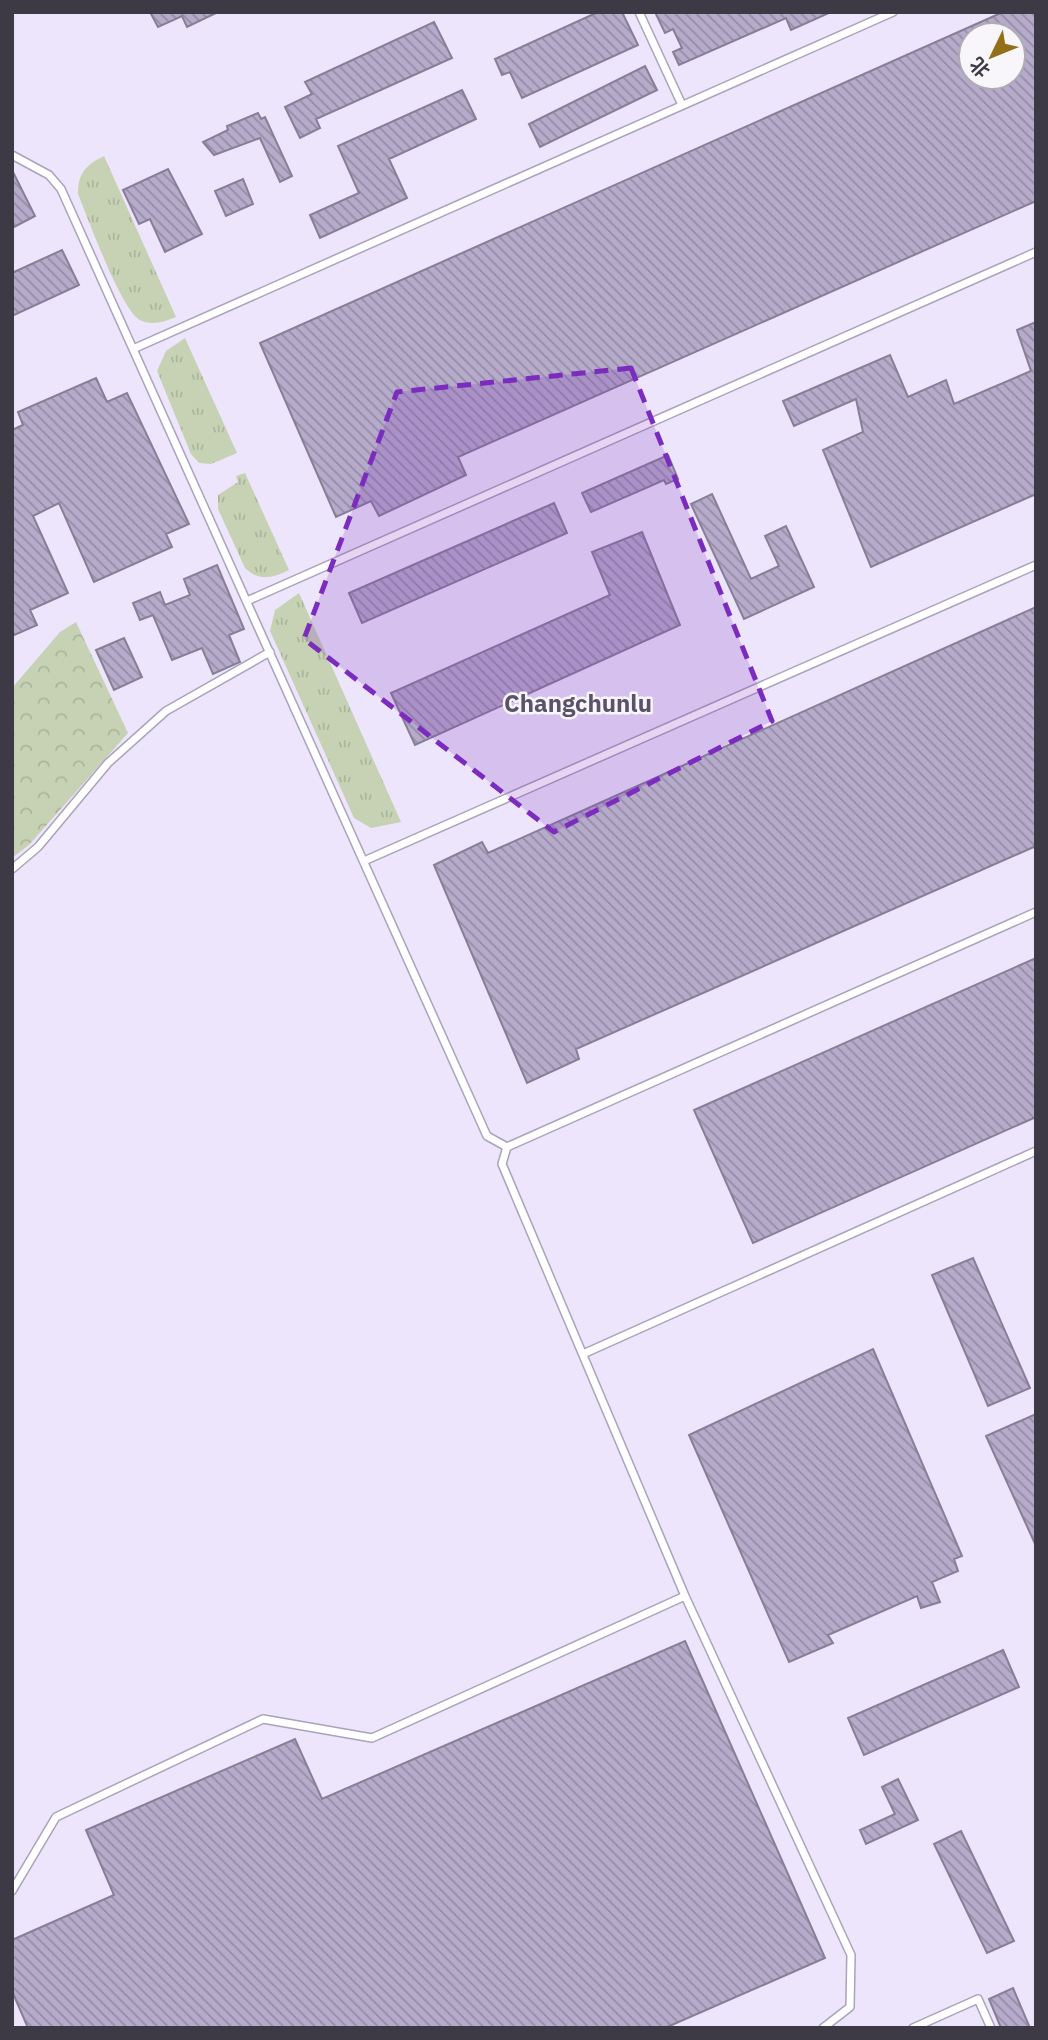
<svg xmlns="http://www.w3.org/2000/svg" width="1048" height="2040" viewBox="0 0 1048 2040" font-family="'IBM Plex Sans','Noto Sans SC',sans-serif">
<style>
.grass{fill:url(#grass-tufts)}
.forest{fill:url(#forest-crowns)}
.building{fill:url(#building-back-hatch);stroke:#877e97;stroke-width:2;fill-rule:evenodd}
.lines{fill:none;stroke-linecap:round;stroke-linejoin:round}
.service-casing{stroke:#aba2bc;stroke-width:10}
.service{stroke:#fff;stroke-width:7}
.marked{fill:#7b2cbf;fill-opacity:0.2;stroke:#7b2cbf;stroke-width:5;stroke-dasharray:14 9;stroke-linejoin:round}
.labels{text-anchor:middle;dominant-baseline:central;stroke-width:5;stroke-linejoin:round;paint-order:stroke}
.district-label{font-size:24px;font-weight:bold;fill:#5a5269;stroke:#f8f6fb}
</style>
<defs>
<pattern id="grass-tufts" width="24" height="20" patternUnits="userSpaceOnUse" patternTransform="scale(1.75)"><rect width="24" height="20" fill="#c6d2b3"/><path d="M3 7l-1-3M5 7V3M7 7l1-3M15 17l-1-3M17 17v-4M19 17l1-3" fill="none" stroke="#abb59b"/></pattern>
<pattern id="forest-crowns" width="20" height="18" patternUnits="userSpaceOnUse" patternTransform="scale(1.75)"><rect width="20" height="18" fill="#c6d2b3"/><path d="M2 6a3 3 0 1 1 6 0M12 15a3 3 0 1 1 6 0" fill="none" stroke="#abb59b"/></pattern>
<pattern id="building-back-hatch" width="6" height="6" patternUnits="userSpaceOnUse" patternTransform="scale(1.75)"><rect width="6" height="6" fill="#b6abca"/><path d="M-1 5l2 2M0 0l6 6M5-1l2 2" fill="none" stroke="#958ca6"/></pattern>
</defs>
<rect width="100%" height="100%" fill="#ede5fb"/>
<!-- grass -->
<path class="grass" d="M104 156 176 317C164 322 152 326 140 320 121 310 88 218 78 194 78 173 86 165 104 156Z
M185 338 237 453 211 464 199 463 191 454 157 371 166 351Z
M245 473 289 570C272 578 260 582 245 568L218 509V495L238 482 236 476Z
M299 593 401 822 371 828 354 818 270 631 275 610Z"/>
<!-- forest -->
<path class="forest" d="M76 622 128 733 29 845 12 858V688L60 632Z"/>
<!-- building -->
<path class="building" d="M150 12H218L187 27 182 16 158 27Z
M598 12H622L638 45 522 98 510 72 502 75 495 59Z
M655 12H831L791 30 786 18 679 65 673 52 682 48 673 29 665 33Z
M1003 12H1036V201L458 457 466 475 379 516 371 501 336 517 260 343ZM971 35H1013V77H971Z
M434 22 452 58 316 119 320 128 300 138 285 107 312 94 305 82Z
M645 66 657 90 540 147 529 124Z
M462 90 476 119 389 159 407 198 320 238 310 215 359 193 338 146Z
M258 113 261 119 265 117 292 176 280 182 260 138 214 155 203 142 228 130 227 126Z
M168 169 202 234 165 252 150 219 139 224 123 190Z
M12 170 35 216 12 228Z
M243 179 253 204 226 216 215 191Z
M62 250 79 285 12 316V273Z
M1036 322V494L871 567 823 450 863 432 856 399 794 426 783 401 890 355 908 397 946 380 954 404 1031 371 1017 330Z
M96 378 107 402 127 393 189 524 166 534 172 547 94 582 59 503 33 516 68 593 30 610 37 625 12 636V430L23 425 18 412Z
M668 455 678 479 666 484 664 480 591 512 582 493Z
M712 494 751 579 779 566 765 536 786 526 814 587 744 619 691 504Z
M554 503 567 533 362 623 349 593Z
M642 532 680 625 415 745 391 693 610 595 592 552Z
M217 565 244 629 229 635 240 662 213 674 202 648 172 660 153 615 140 620 133 603 160 592 165 605 190 595 184 579Z
M1036 607V846L576 1049 579 1059 527 1083 434 865 482 842 488 853Z
M124 638 142 677 114 690 96 650Z
M1036 958V1117L753 1243 694 1110Z
M973 1258 1030 1388 988 1406 932 1275Z
M873 1349 962 1556 954 1559 958 1571 932 1582 940 1602 921 1608 917 1596 828 1635 833 1643 789 1662 689 1435Z
M1036 1414V1546L986 1436Z
M685 1641 825 1958 665 2028H28L12 1991V1940L114 1895 86 1830 295 1739 322 1799Z
M1003 1650 1019 1687 864 1755 848 1718Z
M898 1779 918 1820 866 1844 860 1830 895 1814 882 1787Z
M961 1831 1014 1941 987 1953 934 1844Z
M1013 1988 1030 2028H1001L989 1999Z"/>
<g class="lines">
<!-- service casing -->
<g class="service-casing">
<path id="service" d="M639 12 682 105
M12 155 49 175 61 189 487 1136 507 1147
M133 349 893 12
M247 601 1036 252
M364 861 1036 565
M12 869 38 847 108 763 166 711 270 652
M507 1147 502 1164 685 1596 851 1955 850 2007 823 2028
M507 1147 1036 912
M583 1354 1036 1151
M12 1891 56 1817 263 1719 372 1738 685 1596
M913 2028 978 1999 991 2028"/>
</g>
<!-- service -->
<use href="#service" class="service"/>
</g>
<!-- marked area -->
<path class="marked" d="M631 368 772 721 554 832 304 639 397 392Z"/>
<g class="labels">
<!-- district labels -->
<g class="district-label">
<text x="578" y="703">Changchunlu</text>
</g>
</g>
<!-- border -->
<rect width="1048" height="2040" fill="none" stroke="#3e3a45" stroke-width="28"/>
<!-- north arrow -->
<g transform="translate(992 56) rotate(227)"><circle r="33" fill="#f8f6fb" stroke="#aeabb2" stroke-width="2"/>
<path d="M0-5L12 26L0 18L-12 26Z" fill="#937018"/>
<text y="-10" font-size="19" font-weight="bold" text-anchor="middle" fill="#3e3a45">北</text>
</g>
</svg>
